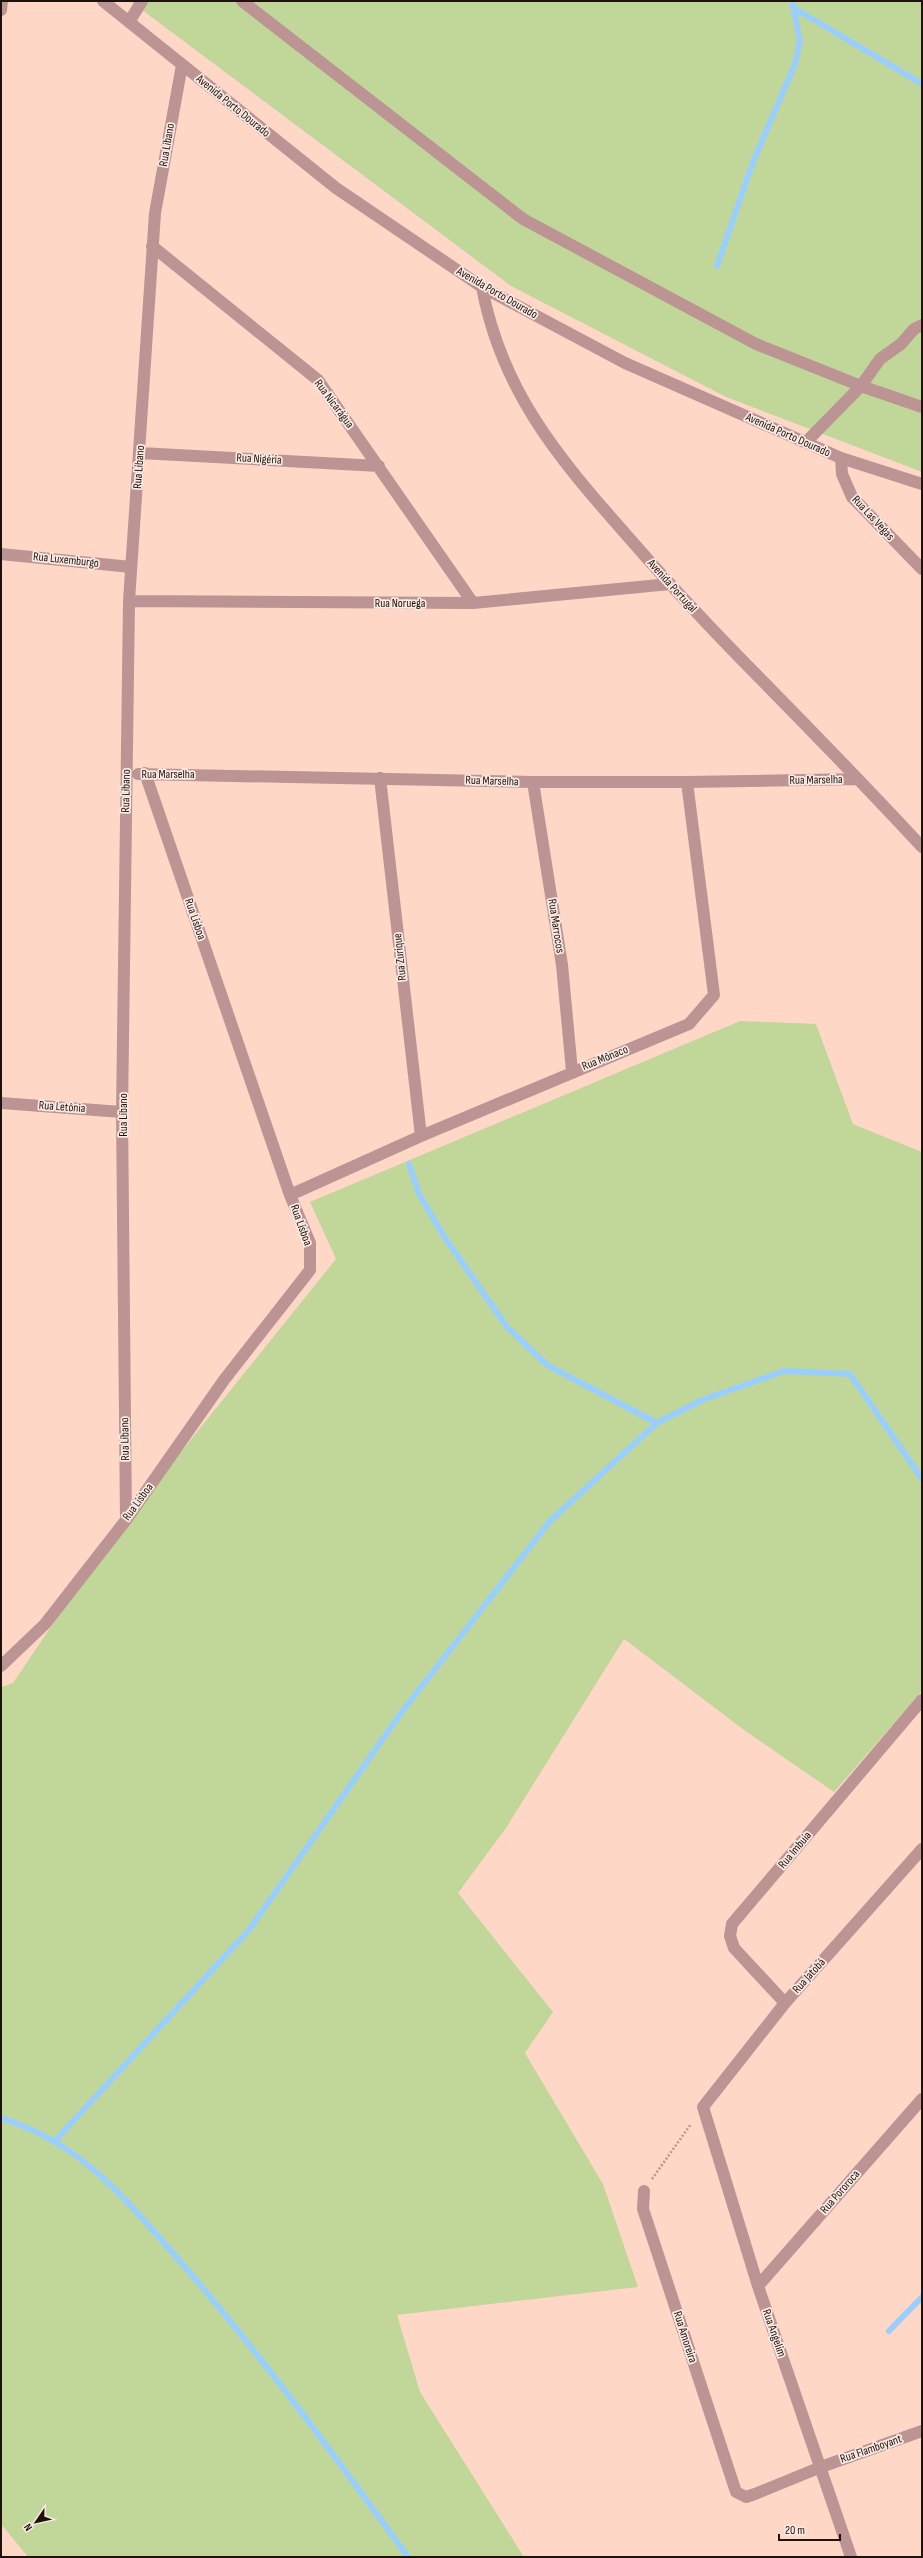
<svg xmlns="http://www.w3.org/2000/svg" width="923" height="2558" viewBox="0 0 923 2558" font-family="'Sofia Sans Condensed',sans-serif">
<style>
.green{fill:#c0d799}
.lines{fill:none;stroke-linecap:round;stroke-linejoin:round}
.stream{stroke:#9acffd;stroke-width:6}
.path{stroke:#b8998c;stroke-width:2.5;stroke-dasharray:2 2;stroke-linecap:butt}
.minor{stroke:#bc9494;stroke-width:12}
.labels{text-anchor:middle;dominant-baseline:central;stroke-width:3.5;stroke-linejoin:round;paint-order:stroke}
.street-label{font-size:12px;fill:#1f120c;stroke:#faeae4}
</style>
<rect width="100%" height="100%" fill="#fed7c7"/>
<!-- green -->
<path class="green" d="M130 1H922V472L726 397 511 286Z
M740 1021 816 1024 853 1124 922 1152V1691L834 1792 744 1730 624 1639 506 1828 458 1893 553 2012 525 2053 603 2184 638 2287 397 2315 420 2392 524 2557H28L1 2524V1687L13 1683 107 1544 336 1259 310 1202Z"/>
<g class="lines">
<!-- stream -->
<path class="stream" d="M794 8 922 84
M717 266 753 162 795 64 800 41 792 1
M409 1164 419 1194 443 1235 507 1327 547 1365 657 1423
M1 2118C32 2128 64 2145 89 2166 125 2196 154 2232 185 2267 265 2360 336 2458 408 2557
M54 2142 249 1930 401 1713 550 1521 657 1423 702 1400 784 1371 850 1374 922 1479
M889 2331 922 2297"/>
<!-- path -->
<path class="path" d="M652 2179 691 2124"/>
<!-- minor -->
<path class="minor" d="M103 1 336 188 482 287 625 363 841 458 922 484
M242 1 523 219 756 344 861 386 922 407
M1 10 2 1
M129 22 142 1
M152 246 318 380 473 603
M482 287C501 389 556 455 623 531 661 575 700 617 741 659 802 721 863 783 922 847
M806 442 861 386 880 359 901 344 914 329 922 325
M140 453 379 466
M841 458 842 474 852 497 922 569
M1 554 131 567
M129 601 473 603 670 584
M138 774 533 782H687L858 779
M380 778 421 1136
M533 782 562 965 572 1071
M1 1103 122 1112
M290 1195 421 1136 689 1024 714 995 687 782
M126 1520 122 1112 129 601 155 213 182 65
M1 1666 45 1624 126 1520 224 1380 310 1270V1243L290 1195 145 773
M785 2003 734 1948 730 1936 732 1924 922 1700
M644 2191 643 2209 736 2492 746 2497 755 2494 821 2467 922 2431
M758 2286 922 2099
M851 2557 758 2286 703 2107 785 2003 922 1849"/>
</g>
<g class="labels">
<!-- street labels -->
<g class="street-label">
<text transform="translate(233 106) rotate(39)">Avenida Porto Dourado</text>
<text transform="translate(167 145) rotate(-80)">Rua Líbano</text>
<text transform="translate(497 293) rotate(30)">Avenida Porto Dourado</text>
<text transform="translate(334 404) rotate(53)">Rua Nicarágua</text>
<text transform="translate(788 435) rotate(24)">Avenida Porto Dourado</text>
<text transform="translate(259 459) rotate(3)">Rua Nigéria</text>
<text transform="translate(139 467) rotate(-86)">Rua Líbano</text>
<text transform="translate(873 518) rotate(47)">Rua Las Vegas</text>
<text transform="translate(66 560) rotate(6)">Rua Luxemburgo</text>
<text transform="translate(672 586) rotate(48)">Avenida Portugal</text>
<text x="400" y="603">Rua Noruega</text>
<text x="168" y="774">Rua Marselha</text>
<text transform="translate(816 780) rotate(-1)">Rua Marselha</text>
<text transform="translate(492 781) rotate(2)">Rua Marselha</text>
<text transform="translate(126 791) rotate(-89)">Rua Líbano</text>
<text transform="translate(195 919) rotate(71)">Rua Lísboa</text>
<text transform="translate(556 926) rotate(81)">Rua Marrocos</text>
<text transform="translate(400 957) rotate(-96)">Rua Zurique</text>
<text transform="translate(605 1058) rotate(-22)">Rua Mônaco</text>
<text transform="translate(62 1107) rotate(4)">Rua Letônia</text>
<text transform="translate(123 1115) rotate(-90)">Rua Líbano</text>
<text transform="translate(301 1225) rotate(70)">Rua Lísboa</text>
<text transform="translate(125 1439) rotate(-91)">Rua Líbano</text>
<text transform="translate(138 1502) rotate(-54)">Rua Lísboa</text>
<text transform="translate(795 1850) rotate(-50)">Rua Imbuia</text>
<text transform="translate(809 1976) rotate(-48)">Rua Jatobá</text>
<text transform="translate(840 2192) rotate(-49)">Rua Pororoca</text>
<text transform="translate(774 2333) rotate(71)">Rua Angelim</text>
<text transform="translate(685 2337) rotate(72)">Rua Amoreira</text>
<text transform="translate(871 2449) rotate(-19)">Rua Flamboyant</text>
</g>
</g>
<!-- border -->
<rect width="923" height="2558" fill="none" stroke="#1f120c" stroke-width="4"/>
<!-- north arrow -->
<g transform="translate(36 2522) rotate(236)" stroke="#faeae4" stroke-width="3" paint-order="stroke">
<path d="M0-3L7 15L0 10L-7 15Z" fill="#1f120c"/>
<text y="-6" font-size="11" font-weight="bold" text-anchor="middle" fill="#1f120c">N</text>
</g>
<!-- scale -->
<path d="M779 2534v6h61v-6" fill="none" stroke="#1f120c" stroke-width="2"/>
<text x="785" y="2534" font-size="12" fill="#1f120c" stroke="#faeae4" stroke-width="3" paint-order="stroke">20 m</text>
</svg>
